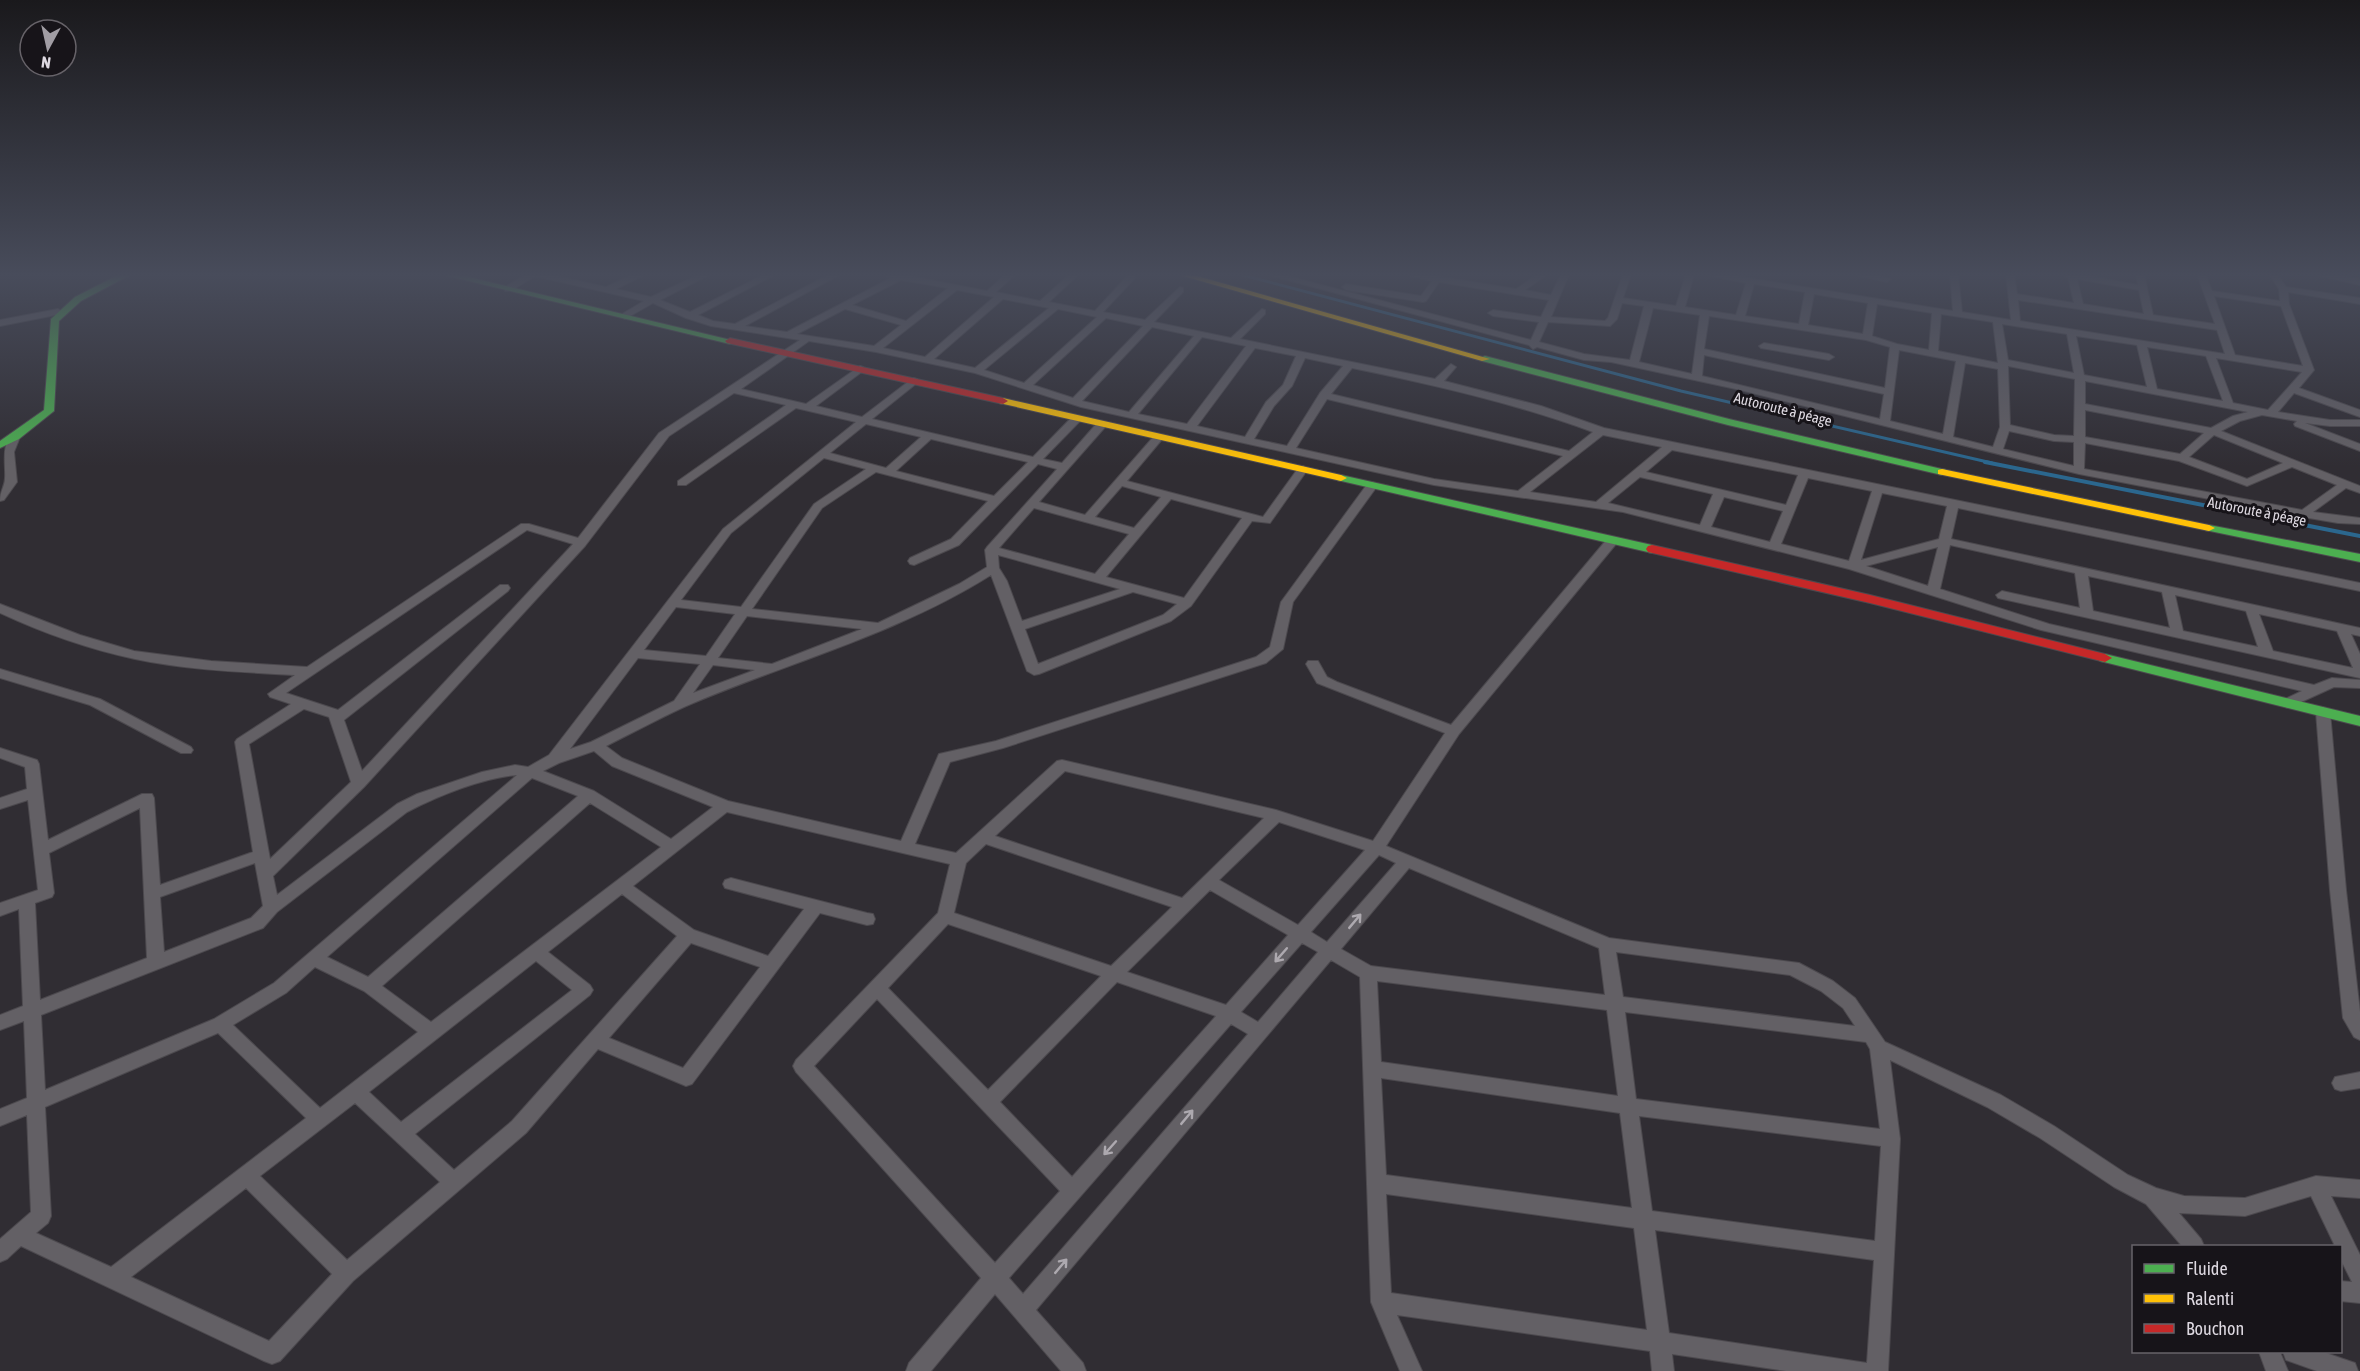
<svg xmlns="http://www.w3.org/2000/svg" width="2360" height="1371" viewBox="0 0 2360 1371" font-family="'Asap Condensed',sans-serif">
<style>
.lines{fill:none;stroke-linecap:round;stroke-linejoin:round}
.stream-far1{stroke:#2b678e;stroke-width:3}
.stream{stroke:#2b678e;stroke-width:4}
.street-casing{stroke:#4c494e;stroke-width:2}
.fast-casing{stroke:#4c494e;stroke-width:2}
.slow-casing{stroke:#4c494e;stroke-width:2}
.jam-casing{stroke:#4c494e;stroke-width:2}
.street{fill:#636065;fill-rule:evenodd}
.fast{fill:#4caf50;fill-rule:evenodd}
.slow{fill:#ffc107;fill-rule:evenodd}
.jam{fill:#c62828;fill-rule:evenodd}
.oneway{stroke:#ada9af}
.labels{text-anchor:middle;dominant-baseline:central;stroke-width:6;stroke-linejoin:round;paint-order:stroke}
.far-street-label{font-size:15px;fill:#ded9e1;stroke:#171419}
</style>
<rect width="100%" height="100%" fill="#302d33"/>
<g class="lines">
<!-- stream-far1 -->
<path class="stream-far1" d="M1239 274 1681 391 1992 463"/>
<!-- stream -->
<path class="stream" d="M1985 462 2360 536"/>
<!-- street casing -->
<g class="street-casing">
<path id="street" d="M527 274H548L606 287 634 274H646L616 289 651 297 700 274H711L660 300 690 312 765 274H776L698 315 713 321 735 324 830 274H841L745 326 787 332 891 278 881 274H900L987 291 1006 274H1016L996 292 1040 301 1070 274H1079L1049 302 1095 311 1129 274H1135V278L1103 312 1145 320 1180 287 1183 288V292L1154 322 1231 338 1262 309 1265 310V314L1240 339 1435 379 1451 364 1456 367 1444 381 1541 406 1604 428 2360 583V591L1958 508 1951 539 2360 628V636L2351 634 2360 654V678L1998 598 1996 595 2002 591 2080 608 2075 573 1950 545 1940 589 2049 624 2314 685 2332 678 2360 680V688L2334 687 2288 708 2283 706 2281 703 2283 700 2302 691 2041 630 1849 569 1623 512 1434 485 1081 407 975 373 876 352 809 341 741 389 806 404 860 366 863 367V371L816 406 862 417 913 378 917 379V383L872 419 1033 457 1073 416H1081V420L1043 459 1062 463 1098 422H1106V426L1039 502 1085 515 1155 435 1159 434 1164 437 1127 481 1263 517 1299 467 1303 466 1308 469 1270 523 1252 521 1191 606 1171 621 1039 674 1034 675 1027 671 991 575C896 635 786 663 684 707 658 719 632 733 606 746L622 758 728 801 901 841 939 754 996 741 1256 657 1270 647 1281 602 1368 483 1372 482 1378 485 1293 602 1283 649 1266 663 1003 748 950 762 915 844 956 853 1057 761 1062 760 1276 810 1373 841 1445 733 1317 683 1306 664 1308 661H1318L1327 677 1337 682 1451 725 1608 538H1616L1618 541 1616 544 1459 734 1386 846 1609 938 1799 963 1833 981 1855 998 1885 1042 2001 1095 2054 1126 2128 1175 2156 1188 2184 1196 2245 1198 2316 1176 2360 1180V1198L2331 1196 2360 1255V1303L2340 1301V1281L2352 1282 2340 1258V1246H2335L2311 1196 2245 1216 2179 1213 2201 1239 2204 1246H2182L2146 1204 2114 1187 2040 1138 1987 1107 1890 1060 1900 1139 1888 1371H1786L1672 1354 1674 1371H1652L1650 1351 1397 1315 1422 1371H1400L1371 1302 1360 977 1331 960 1036 1310 1083 1363 1086 1371H1061L995 1294 931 1371H906L909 1363 981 1278 796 1072 793 1066 796 1060 938 913 950 864 727 812 633 886 694 930 768 956 804 909 725 888 723 884 725 880 731 878 867 913 873 914 875 919 873 924 867 925 820 913 692 1084 686 1086 598 1049 526 1133 353 1281 280 1361 272 1364 264 1361 21 1246 7 1259 0 1262V1239L31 1212 27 1115 0 1126V1109L27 1098 24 1021 0 1030V1015L23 1006 19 909 0 916V903L38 890 28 800 0 809V798L27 789 25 767 0 758V748L37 760 39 764 48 840 142 794H152L154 798 160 885 253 852 235 742 237 739 291 704 270 697 268 694 295 675C241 672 187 670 135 659 88 649 43 633 0 613V604L80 635 134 651 211 661 307 667 521 524H529L578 538 659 433 800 340 711 326 686 318 653 303 625 319 620 316 622 314 644 301 535 276 511 291H505V287ZM901 280 948 288 906 321 852 305ZM957 290 994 297 925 357 883 348ZM1003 299 1049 308 975 368 934 359ZM845 309 901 325 874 346 797 334ZM1058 309 1097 317 1024 383 984 370ZM1106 318 1143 326 1073 398 1033 385ZM1152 327 1194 336 1129 412 1082 401ZM1202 337 1246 346 1187 424 1138 414ZM1255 348 1296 356 1283 385 1266 402 1245 437 1197 426ZM1305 358 1343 366 1320 393 1287 446 1254 439 1274 406 1292 386ZM1352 368C1435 385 1514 403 1593 432L1569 451 1331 394ZM734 393 786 405 678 481V485H686L796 408 856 422 723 529 549 755 528 767 515 765 482 772 417 794 397 804 277 895 273 876 364 787 585 546 669 436ZM1327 399 1563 456 1518 491 1434 479 1296 448ZM866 424 921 437 886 468 830 453ZM1603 435 1662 447 1596 502 1530 492ZM931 439 1028 462 994 496 896 471ZM1672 450 1798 475 1786 505 1646 472ZM824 458 866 469 814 504 741 607 681 600 731 533ZM1038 464 1057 469 987 547 985 550 987 567 959 584 878 623 752 609 822 508 876 472 988 501 951 539 910 558 908 561 910 564 914 565 959 545ZM1640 477 1713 494 1700 525 1608 503ZM1808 478 1872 491 1849 561 1781 544ZM1122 486 1161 497 1134 528 1095 517ZM1882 493 1947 506 1939 539 1861 560ZM1724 497 1783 511 1770 542 1711 527ZM1171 499 1242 518 1184 598 1106 577ZM1034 508 1129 534 1095 574 999 548ZM527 530 573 544 362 771 344 720 508 591 510 588 508 585H500L338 710 286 693ZM1938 547 1928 586 1866 566ZM998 555 1120 589 1022 621 1007 581 999 568ZM2088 576 2162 592 2170 628 2093 611ZM1133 592 1177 604 1163 615 1038 664 1025 629ZM2175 595 2246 611 2258 647 2183 631ZM676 607 735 614 706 656 644 650ZM2259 614 2337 631 2353 668 2273 651ZM747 616 862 629 772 664 718 658ZM638 658 700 664 674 701 591 742 570 749ZM713 665 755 670 693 693ZM304 709 329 717 351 782 270 859 249 744ZM594 751 612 766 713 807 671 839 594 791 543 771 559 763ZM1065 771 1264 818 1182 898 995 836ZM517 775 274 983 214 1019 45 1090 41 1015 263 928 277 912 407 812C438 796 482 778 517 775ZM532 778 578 796 368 977 327 957ZM590 803 661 847 431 1022 382 986ZM140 808 147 958 40 1000 35 903 52 897 54 893 49 853ZM1279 822 1365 850 1298 925 1219 880ZM986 844 1172 907 1111 966 954 913 966 863ZM1379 855 1396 863 1327 942 1311 932ZM255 863 263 906 251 918 164 952 160 897ZM1409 868 1599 948 1605 995 1371 966 1341 949ZM1210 890 1288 935 1226 1005 1127 972ZM622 894 677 936 512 1121 454 1170 415 1134 590 995 593 990 590 985 548 952ZM948 924 1101 976 988 1090 888 988ZM691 943 760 967 683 1068 609 1038ZM1302 943 1318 952 1258 1022 1241 1012ZM1616 952 1790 975 1821 991 1843 1008 1855 1026 1623 997ZM536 961 572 990 401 1122 369 1092ZM315 967 364 991 418 1032 320 1108 233 1025 286 993ZM1377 981 1607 1010 1618 1096 1381 1062ZM1117 982 1216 1016 1072 1177 1000 1102ZM877 999 1060 1191 995 1263 814 1066ZM1625 1012 1866 1042 1870 1049 1880 1129 1636 1099ZM1231 1024 1248 1034 1023 1294 1009 1278ZM218 1033 306 1118 111 1267 36 1233 48 1223 51 1216 45 1107ZM1381 1078 1620 1113 1632 1208 1386 1175ZM355 1103 440 1182 347 1260 260 1176ZM1639 1116 1881 1146 1875 1241 1652 1211ZM246 1188 332 1274 269 1341 131 1277ZM1386 1194 1634 1228 1647 1330 1391 1293ZM1655 1230 1874 1260 1867 1363 1669 1333Z
M1265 274H1280L1531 340 1539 322 1493 316 1488 313 1493 310 1541 317 1549 300 1439 282 1426 301 1423 302 1346 290 1342 287 1346 284 1421 296 1432 281 1403 274H1424L1516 289 1538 274H1548L1525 290 1551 295 1561 274H1569L1551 317 1605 321 1608 318 1623 274H1631L1623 298 1676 306 1686 274H1694L1685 307 1736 315 1746 283 1702 274H1724L1953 311 1950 274H1958L1962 312 2011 320 2006 274H2014L2017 294 2074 303 2068 277 2061 274H2080L2138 285 2136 274H2144L2153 315 2215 324 2197 274H2205L2212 291 2280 301 2279 289 2269 274H2277L2286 287 2360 298V304L2288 292 2289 304 2314 370 2299 388 2360 410V417L2294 393 2278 412 2330 420H2360V426H2330L2305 423 2360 444V451L2295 426 2294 424 2297 421 2262 415 2240 421 2221 431 2360 486V493L2346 488 2313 512 2360 518V524L2338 523 2303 517 2079 474 1736 389 1611 362 1584 360 1537 347 1533 349 1529 345ZM2077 279 2139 290 2144 314 2083 304ZM1754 284 1805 292 1799 324 1745 316ZM1814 294 1868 303 1863 334 1808 325ZM2214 296 2281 306 2303 366 2235 355ZM2018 300 2217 330 2225 354 2020 321ZM1622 303 1644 306 1630 360 1584 354 1539 342 1548 322 1610 326 1617 319ZM1877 304 1932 313 1929 350 1897 344 1872 336ZM1653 308 1700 315 1692 374 1639 362ZM1941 314 1993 322 1998 363 1938 351ZM1709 316 1866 340 1890 347 1885 388 1704 349ZM2002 324 2067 334 2074 373 2008 360ZM2076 336 2137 345 2147 387 2084 375ZM2147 347 2206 356 2223 401 2157 389ZM1899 350 1956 361 1943 434 1890 421ZM1704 355 1884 394 1880 419 1702 376ZM2216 358 2302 372 2268 410 2233 403ZM1965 363 1998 369 2000 427 1993 447 1953 437ZM2008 366 2075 379 2074 436 2054 435 2010 425ZM2085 381 2248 412 2233 416 2211 428 2085 404ZM2085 410 2204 433 2180 454 2085 437ZM2009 431 2054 441 2074 442V466L2003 449ZM2214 435 2283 463 2247 479 2189 457ZM2085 443 2179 461 2247 486 2292 467 2337 485 2302 510 2084 469Z
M1852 274H1873L1891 279 1887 282Z
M2311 274H2331L2360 279V285Z
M58 309 63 312 61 314 0 326V320Z
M1764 343 1829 354 1834 357 1829 360 1761 348 1759 346Z
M15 434 20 437 14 452 17 482 4 500 0 501C0 491 5 486 5 478 6 465 0 441 15 434Z
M0 669 100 699 191 747 193 750 191 753H181L90 705 0 678Z
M2323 707 2330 712 2346 890 2360 1012V1040L2354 1037 2343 1018 2330 890 2316 712Z
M2360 1072V1088L2341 1091 2335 1089 2332 1083 2335 1077Z
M2259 1352H2280L2288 1371H2266Z
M2283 1352H2323L2355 1363 2358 1371H2317L2286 1360Z"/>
</g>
<!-- fast casing -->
<g class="fast-casing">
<path id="fast" d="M120 274H132L81 301 59 321 54 411 19 439 0 448V441L44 410 51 319 75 297Z
M440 274H456L735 341 730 344Z
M1485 356 1729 419 1946 470 1947 472 1942 475 1728 425 1482 361V357Z
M1341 475 1652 545 1658 549 1652 553 1337 480V476Z
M2209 525 2360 554V562L2205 530 2203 528Z
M2105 654 2360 716V726L2100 661 2098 658Z"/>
</g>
<!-- slow casing -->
<g class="slow-casing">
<path id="slow" d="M1176 274H1190L1490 359 1482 361Z
M1003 398 1341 475 1347 478 1341 481 999 403 998 401Z
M1942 469 2209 525 2215 528 2209 531 1938 474V470Z"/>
</g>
<!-- jam casing -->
<g class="jam-casing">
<path id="jam" d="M730 338 1003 398 1008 401 1003 404 727 343 725 341Z
M1652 545 1870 595 2105 654 2112 658 2105 662 1870 603 1648 552 1646 549 1648 546Z"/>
</g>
<!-- street -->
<use href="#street" class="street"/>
<!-- fast -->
<use href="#fast" class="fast"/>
<!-- slow -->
<use href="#slow" class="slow"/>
<!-- jam -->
<use href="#jam" class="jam"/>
</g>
<!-- one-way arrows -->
<defs><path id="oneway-shaft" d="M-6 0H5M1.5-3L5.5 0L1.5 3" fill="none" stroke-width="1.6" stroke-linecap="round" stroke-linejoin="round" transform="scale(1.5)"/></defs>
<g class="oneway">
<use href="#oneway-shaft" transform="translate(1355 921) rotate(-50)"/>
<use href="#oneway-shaft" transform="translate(1281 955) rotate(131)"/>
<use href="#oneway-shaft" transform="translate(1187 1117) rotate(-50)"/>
<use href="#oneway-shaft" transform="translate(1110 1148) rotate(132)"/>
<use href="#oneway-shaft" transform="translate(1061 1266) rotate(-50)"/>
</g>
<!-- sky -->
<linearGradient id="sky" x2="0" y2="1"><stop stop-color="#1a191c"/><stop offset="0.59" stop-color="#484c5b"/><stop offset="1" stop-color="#484c5b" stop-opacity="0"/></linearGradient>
<rect width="2360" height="466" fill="url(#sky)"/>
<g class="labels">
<!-- far-street labels -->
<g class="far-street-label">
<text transform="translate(1783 409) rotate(14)">Autoroute à péage</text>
<text transform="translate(2257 511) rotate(11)">Autoroute à péage</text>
</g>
</g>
<!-- legend -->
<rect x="2132" y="1245" width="210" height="108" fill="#171419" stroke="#676369" stroke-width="1.5"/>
<rect x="2144" y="1264" width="30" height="9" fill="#4caf50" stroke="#676369" stroke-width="1.5"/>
<text x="2186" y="1275" font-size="18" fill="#ded9e1">Fluide</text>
<rect x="2144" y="1294" width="30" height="9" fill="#ffc107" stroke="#676369" stroke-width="1.5"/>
<text x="2186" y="1305" font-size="18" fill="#ded9e1">Ralenti</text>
<rect x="2144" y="1324" width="30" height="9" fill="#c62828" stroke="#676369" stroke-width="1.5"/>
<text x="2186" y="1335" font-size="18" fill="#ded9e1">Bouchon</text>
<!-- north arrow -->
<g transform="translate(48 48) rotate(188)"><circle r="28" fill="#171419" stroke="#676369" stroke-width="1.5"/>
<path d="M0-4.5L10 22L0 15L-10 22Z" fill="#a19da4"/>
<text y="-9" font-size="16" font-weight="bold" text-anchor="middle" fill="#ded9e1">N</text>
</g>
</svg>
